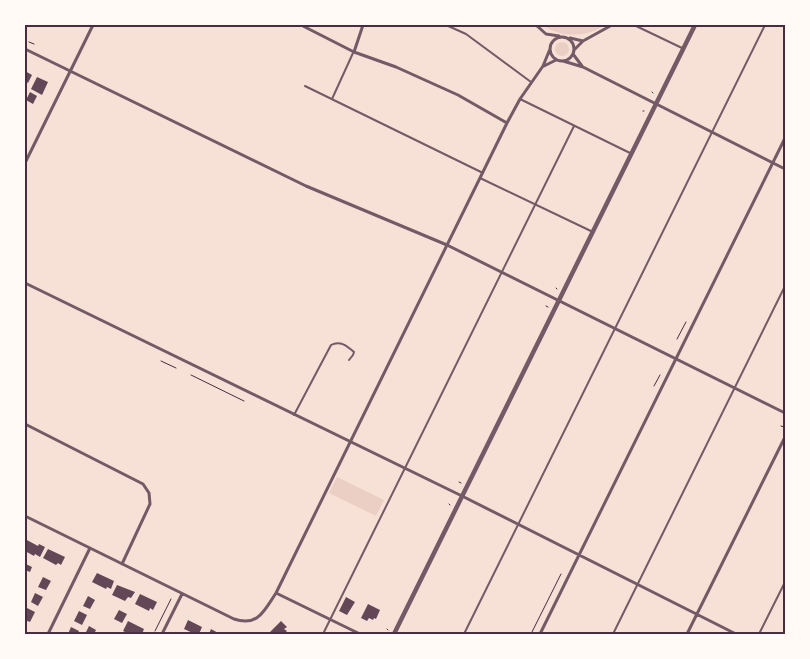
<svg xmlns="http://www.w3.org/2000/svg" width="810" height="659" viewBox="0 0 810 659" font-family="'Varela Round',sans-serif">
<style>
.green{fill:#ebcfc5}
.building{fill:#644757}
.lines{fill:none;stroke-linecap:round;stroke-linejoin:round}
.path{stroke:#4a2c40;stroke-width:1}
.service{stroke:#755966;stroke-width:2}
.minor{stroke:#755966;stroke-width:3}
.tertiary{stroke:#755966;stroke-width:4.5}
.neatline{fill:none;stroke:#4a2c40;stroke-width:2}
</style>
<rect width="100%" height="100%" fill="#f7e1d7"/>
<!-- green -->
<path class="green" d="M542 25H605C585 38 562 38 542 25Z
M555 49a7 7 0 1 1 14 0a7 7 0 1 1-14 0Z
M337 477 384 500 376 516 329 493Z"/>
<!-- building -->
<path class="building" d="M25 71 32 75 28 83 25 81Z
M37 77 48 82 42 95 31 89Z
M30 92 37 96 33 104 26 100Z
M25 539 38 546 39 544 45 547 40 557 35 554 34 556 25 551Z
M48 549 65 557 61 565 58 563 56 565 43 558Z
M26 564 32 567 30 572 25 570Z
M97 573 114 581 111 589 107 587 106 589 92 582Z
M43 577 51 581 46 590 38 587Z
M117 585 135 592 131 598 128 597 125 601 112 595Z
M35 593 43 597 38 606 31 602Z
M140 594 157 602 153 610 150 608 149 611 135 604Z
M88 596 95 600 90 609 83 606Z
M346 597 355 602 347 615 339 611Z
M368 604 380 610 376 619 374 618 373 620 369 618 367 621 361 618Z
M27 608 35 612 30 622 25 620V613Z
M119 610 127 614 122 623 114 619Z
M79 611 87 615 82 625 74 621Z
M188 620 202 627 199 634H195L184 629Z
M128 621 144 629 142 634H129L123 631Z
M281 621 287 627 284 629 287 631 284 634H268Z
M89 626 96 630 94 634 86 632Z
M71 627 79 631 78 634H68Z
M211 629 220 634H209Z"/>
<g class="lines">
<!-- path -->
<path class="path" d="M29 42 34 44
M652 92 653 93
M643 111H644
M556 288 557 289
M546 306 548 307
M677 339 686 322
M161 361 176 368
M191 375 244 401
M654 386 660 375
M781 426 784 427
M459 482 461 483
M449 504 450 505
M387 629 388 630
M155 631 171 599
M532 632 561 574"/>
<!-- service -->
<path class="service" d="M446 25 466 34 531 82
M634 25 682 48
M305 86 483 173
M332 99 353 53
M520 99 630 153
M480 178 593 232
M294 415 331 345C340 340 347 346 354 352L353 355 349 360
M323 634 574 126
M464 634 765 25
M613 634 785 286
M759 634 785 582"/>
<!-- minor -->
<path class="minor" d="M301 25 354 52 396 67 458 95 507 123
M536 25 546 34 559 36
M550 49a12 12 0 1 1 24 0a12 12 0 1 1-24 0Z
M570 38 583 41
M25 49 306 186 447 245 785 413
M575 49 583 41 612 25
M354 52 363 25
M573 54 582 66
M563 61 583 67 785 169
M544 66 556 60
M25 163 93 25
M25 283 462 496 736 634
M25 424 143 484 149 493 150 504 122 564
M25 516 234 619C258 627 264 611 276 593L507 123 520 99 543 66 550 49
M276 593 360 634
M48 634 90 548
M162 634 182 594
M540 634 785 138
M687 634 785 437"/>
<!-- tertiary -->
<path class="tertiary" d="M394 634 695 25"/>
</g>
<!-- border -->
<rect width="810" height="659" fill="none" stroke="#fffaf5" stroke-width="52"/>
<rect x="26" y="26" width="758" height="607" class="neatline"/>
</svg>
